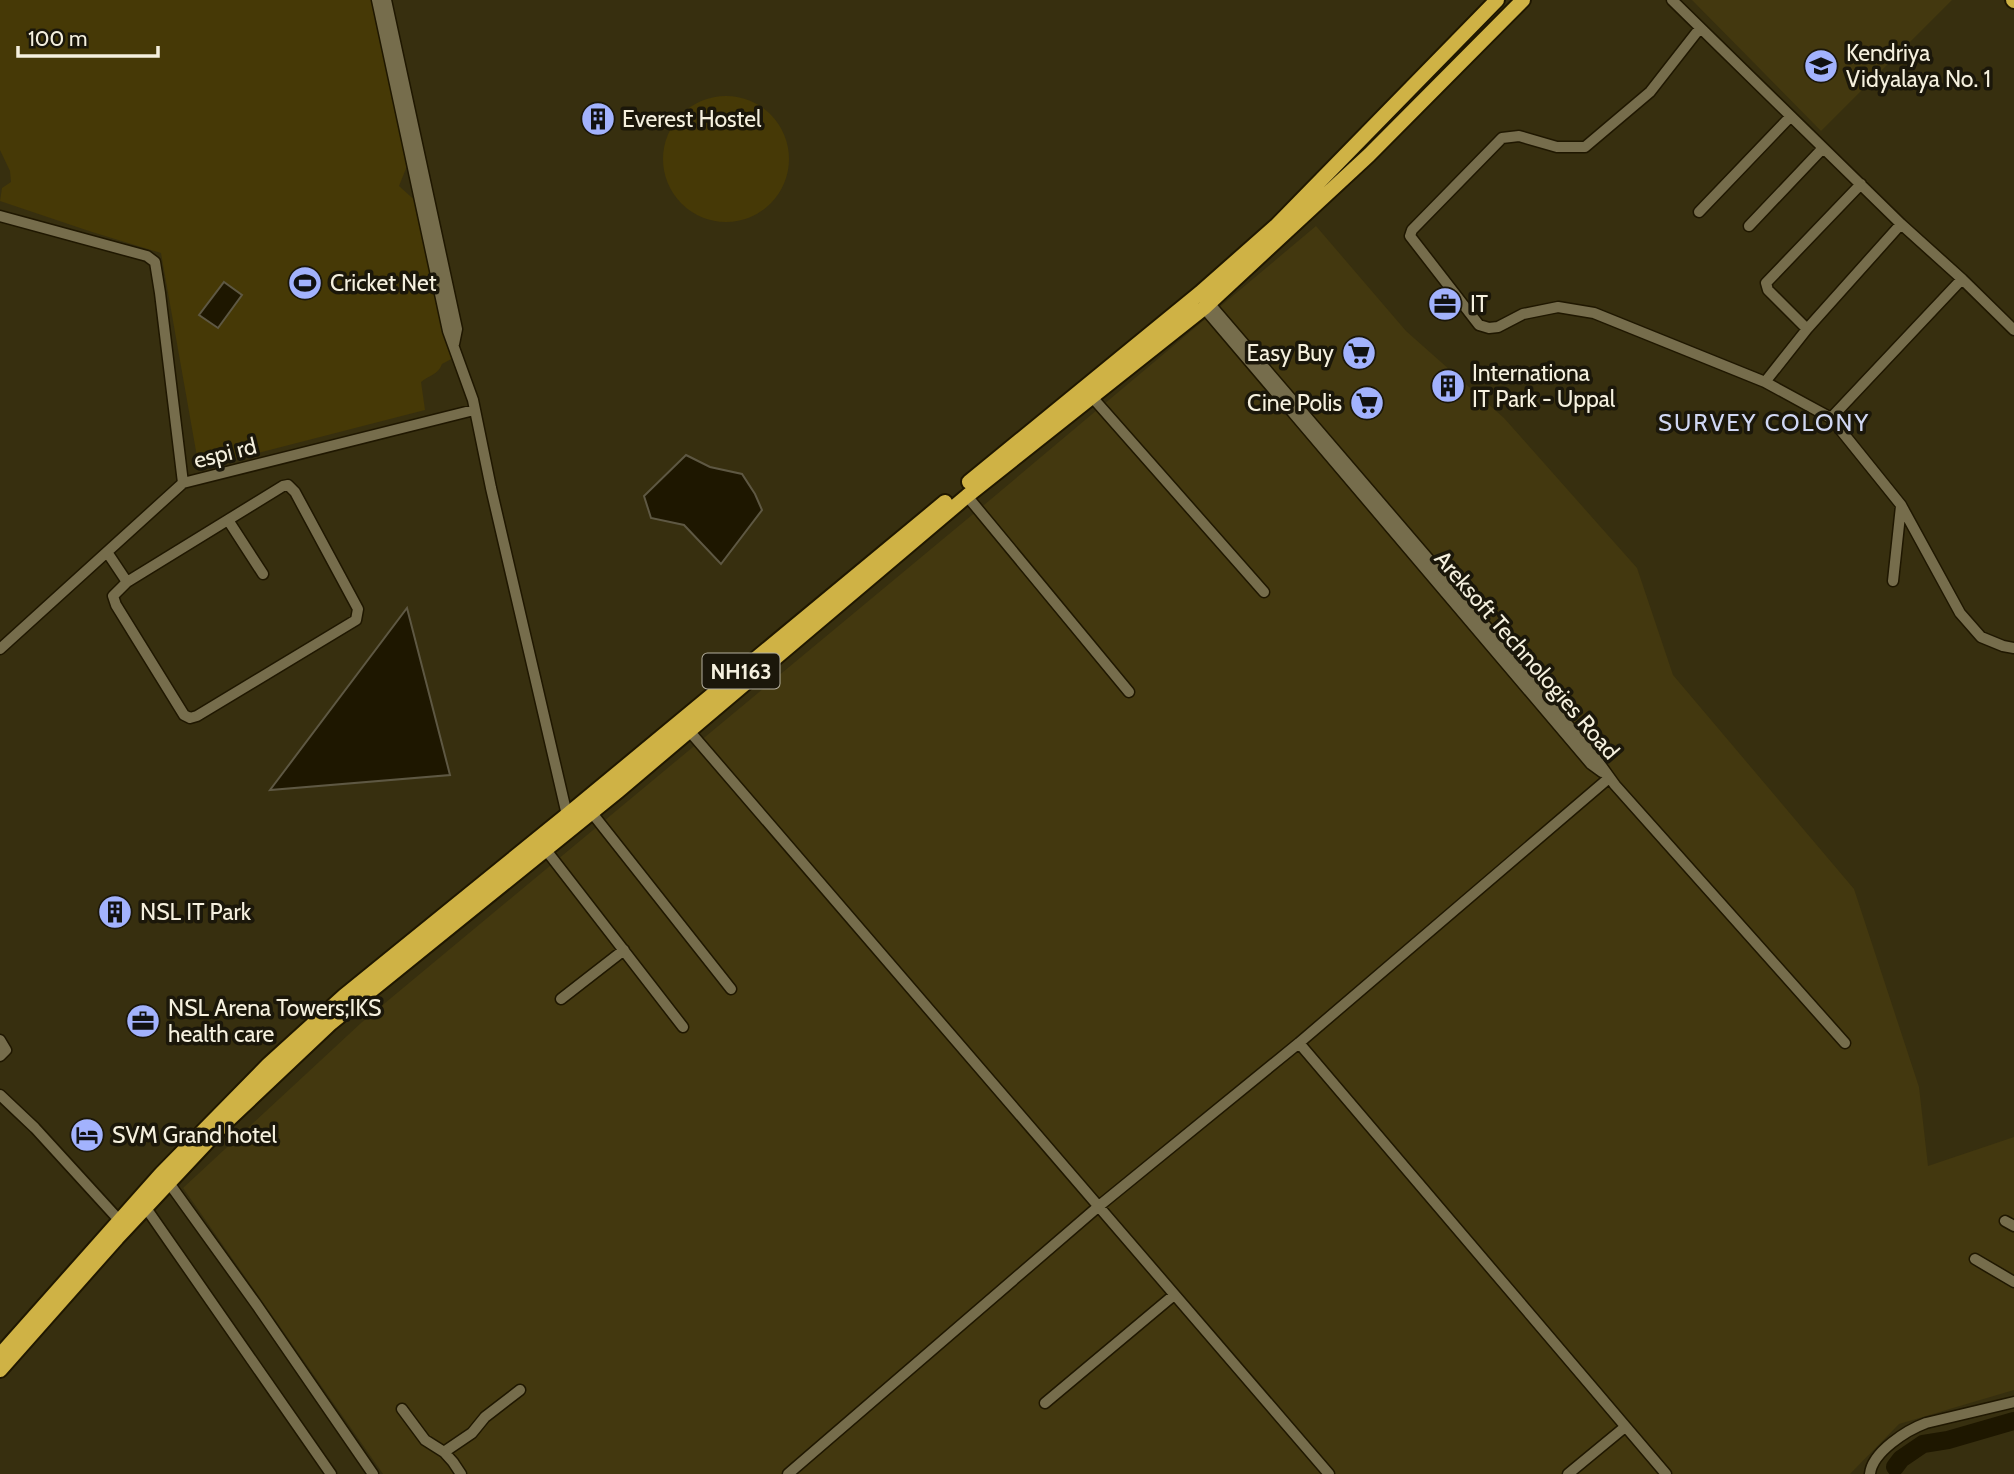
<svg xmlns="http://www.w3.org/2000/svg" width="2014" height="1474" viewBox="0 0 2014 1474" font-family="Cabin,sans-serif">
<style>
.built{fill:#43380f}
.green{fill:#463906}
.water{fill:#1e1700;stroke:#5e5843;stroke-width:2}
.lines{fill:none;stroke-linecap:round;stroke-linejoin:round}
.river{stroke:#1e1700;stroke-width:18}
.minor-casing{stroke:#1f1700;stroke-width:13}
.highway-casing{stroke:#1f1700;stroke-width:18}
.minor{stroke:#766d4c;stroke-width:10}
.highway{stroke:#cfb245;stroke-width:14}
.labels{text-anchor:middle;dominant-baseline:central;stroke-width:7;stroke-linejoin:round;paint-order:stroke}
.shield{fill:#1b170a;stroke:#b4af9e;stroke-width:2}
.shield-label{font-size:21px;font-weight:bold;fill:#f5f0de}
.poi-label{font-size:23px;fill:#f5f0de;stroke:#1b170a;text-anchor:start}
.street-label{font-size:23px;fill:#f5f0de;stroke:#1b170a}
.neighbourhood-label{font-size:24px;letter-spacing:2px;fill:#d0d7f3;stroke:#1b170a}
</style>
<rect width="100%" height="100%" fill="#372f0f"/>
<!-- built -->
<path class="built" d="M1692 0H1952L1821 131Z
M1316 226 1406 331 1504 418 1637 568 1673 675 1854 889 1919 1087 1928 1166 2014 1137V1390L1899 1424 1850 1474H383L183 1188 361 1023 984 505Z"/>
<!-- green -->
<path class="green" d="M0 0H371L407 166 399 186 419 204 455 357 442 364C438 375 429 375 421 382L425 410 199 468 161 253 92 232 0 201 2 188 11 182 10 171 0 150Z
M663 159a63 63 0 1 1 126 0a63 63 0 1 1-126 0Z"/>
<!-- water -->
<path class="water" d="M224 282 242 295 218 328 199 315Z
M686 455 710 467 742 474 755 494 762 510 721 564 684 525 651 518 644 496Z
M407 608 450 775 270 790Z"/>
<g class="lines">
<!-- river -->
<path class="river" d="M1895 1467 1901 1459 1923 1444 1948 1440 2014 1421"/>
<!-- minor casing -->
<g class="minor-casing">
<path id="minor" d="M377 0 448 331 473 400 491 488 567 815
M386 0 457 329 454 344
M1672 0 1901 224 1962 279 2014 330
M1700 28 1650 92 1585 147H1557L1519 136 1502 138 1412 230 1410 236 1479 325 1489 328 1498 327 1523 314 1558 307 1594 313 1765 382 1831 418 1901 505 1960 613 1981 637 2003 646 2014 648
M1699 212 1790 117
M0 216 147 256 155 262 160 293 183 483
M1749 226 1823 148
M1209 303 1486 626 1597 760 1615 785 1845 1043
M1204 308 1591 764 1602 772
M1807 329 1768 290 1766 283 1861 184
M1765 382 1807 329 1901 224
M1092 397 1264 592
M1831 418 1962 279
M967 496 1129 692
M228 520 263 574
M107 552 127 582 113 596 116 605 184 715 190 718 197 716 356 620 358 609 295 492 288 485 283 486 127 582
M1893 581 1901 506
M0 649 183 483 474 410
M685 726 1329 1474
M592 813 731 989
M546 850 683 1027
M561 999 624 950
M0 1040 6 1050 0 1056
M1299 1043 1666 1474
M0 1095 35 1128 119 1220
M169 1183 256 1304 373 1474
M146 1208 331 1474
M2005 1221 2014 1226
M1975 1259 2014 1282
M1045 1403 1174 1295
M402 1409 425 1440 444 1452 453 1462 461 1474
M444 1452 472 1433 485 1417 520 1390
M788 1474 1099 1206 1299 1043 1609 778
M1568 1474 1625 1427
M1870 1474C1872 1452 1907 1430 1926 1423L2014 1402"/>
</g>
<!-- highway casing -->
<g class="highway-casing">
<path id="highway" d="M2013 0 2014 1
M969 482 1200 293 1277 225 1497 0
M0 1355 161 1174 268 1065 344 996 567 815 945 502
M0 1370 117 1238 224 1124 331 1023 618 791 967 496 1204 308 1369 155 1523 0"/>
</g>
<!-- minor -->
<use href="#minor" class="minor"/>
<!-- highway -->
<use href="#highway" class="highway"/>
</g>
<!-- icons -->
<defs>
<g id="school-disc" transform="scale(1.75)"><circle r="9.5" fill="#a2b2fd" stroke="#1b170a"/><path d="M0-5L7-2L0 1L-7-2ZM-4 1L0 2.5L4 1V4Q0 6-4 4Z" fill="#111"/></g>
<g id="building-disc" transform="scale(1.75)"><circle r="9.5" fill="#a2b2fd" stroke="#1b170a"/><path d="M-4-6H4V6H1V3H-1V6H-4ZM-2.5-4.3h1.7v1.8h-1.7ZM.8-4.3h1.7v1.8H.8ZM-2.5-1h1.7V.8h-1.7ZM.8-1h1.7V.8H.8Z" fill="#111"/></g>
<g id="stadium-disc" transform="scale(1.75)"><circle r="9.5" fill="#a2b2fd" stroke="#1b170a"/><path d="M0-5a6.5 5 0 1 0 0 10a6.5 5 0 1 0 0-10ZM-3.5-1.8h7v3.6h-7Z" fill="#111"/></g>
<g id="office-disc" transform="scale(1.75)"><circle r="9.5" fill="#a2b2fd" stroke="#1b170a"/><path d="M-6-3h4V-5.5h4V-3h4V5H-6ZM-1-4.5V-3h2v-1.5ZM-6 0V1H6V0Z" fill="#111"/></g>
<g id="supermarket-disc" transform="scale(1.75)"><circle r="9.5" fill="#a2b2fd" stroke="#1b170a"/><path d="M-6-5.5h2.5l.6 2H6L4.5 2H-2.5L-4.4-4H-6ZM-1.5 3.2a1.3 1.3 0 1 0 .1 0ZM3 3.2a1.3 1.3 0 1 0 .1 0Z" fill="#111"/></g>
<g id="hotel-disc" transform="scale(1.75)"><circle r="9.5" fill="#a2b2fd" stroke="#1b170a"/><path d="M-6-4.5h1.5V1H6V5H4.5V3h-9V5H-6ZM-4 0a1.8 1.8 0 1 1 3.6 0ZM.5 0V-2.5h3Q6-2.5 6 0Z" fill="#111"/></g>
</defs>
<g fill-rule="evenodd">
<use href="#school-disc" x="1821" y="66"/>
<use href="#building-disc" x="598" y="119"/>
<use href="#stadium-disc" x="305" y="283"/>
<use href="#office-disc" x="1445" y="304"/>
<use href="#supermarket-disc" x="1359" y="353"/>
<use href="#building-disc" x="1448" y="386"/>
<use href="#supermarket-disc" x="1367" y="403"/>
<use href="#building-disc" x="115" y="912"/>
<use href="#office-disc" x="143" y="1021"/>
<use href="#hotel-disc" x="87" y="1135"/>
</g>
<g class="labels">
<!-- shield labels -->
<rect class="shield" x="702.5" y="653.5" width="77" height="35" rx="5"/>
<g class="shield-label">
<text x="741" y="671">NH163</text>
</g>
<!-- poi labels -->
<g class="poi-label">
<text x="1846" y="53">Kendriya<tspan x="1846" dy="26">Vidyalaya No. 1</tspan></text>
<text x="622" y="119">Everest Hostel</text>
<text x="330" y="283">Cricket Net</text>
<text x="1470" y="304">IT</text>
<text x="1334" y="353" text-anchor="end">Easy Buy</text>
<text x="1472" y="373">Internationa<tspan x="1472" dy="26">IT Park - Uppal</tspan></text>
<text x="1342" y="403" text-anchor="end">Cine Polis</text>
<text x="140" y="912">NSL IT Park</text>
<text x="168" y="1008">NSL Arena Towers;IKS<tspan x="168" dy="26">health care</tspan></text>
<text x="112" y="1135">SVM Grand hotel</text>
</g>
<!-- street labels -->
<g class="street-label">
<text transform="translate(225 453) rotate(-14)">espi rd</text>
<text transform="translate(1527 655) rotate(49)">Areksoft Technologies Road</text>
</g>
<!-- neighbourhood labels -->
<g class="neighbourhood-label">
<text x="1764" y="422">SURVEY COLONY</text>
</g>
</g>
<!-- scale -->
<path d="M18 46v10h140v-10" fill="none" stroke="#f5f0de" stroke-width="3.5"/>
<text x="28" y="46" font-size="21" fill="#f5f0de" stroke="#1b170a" stroke-width="5" paint-order="stroke">100 m</text>
</svg>
